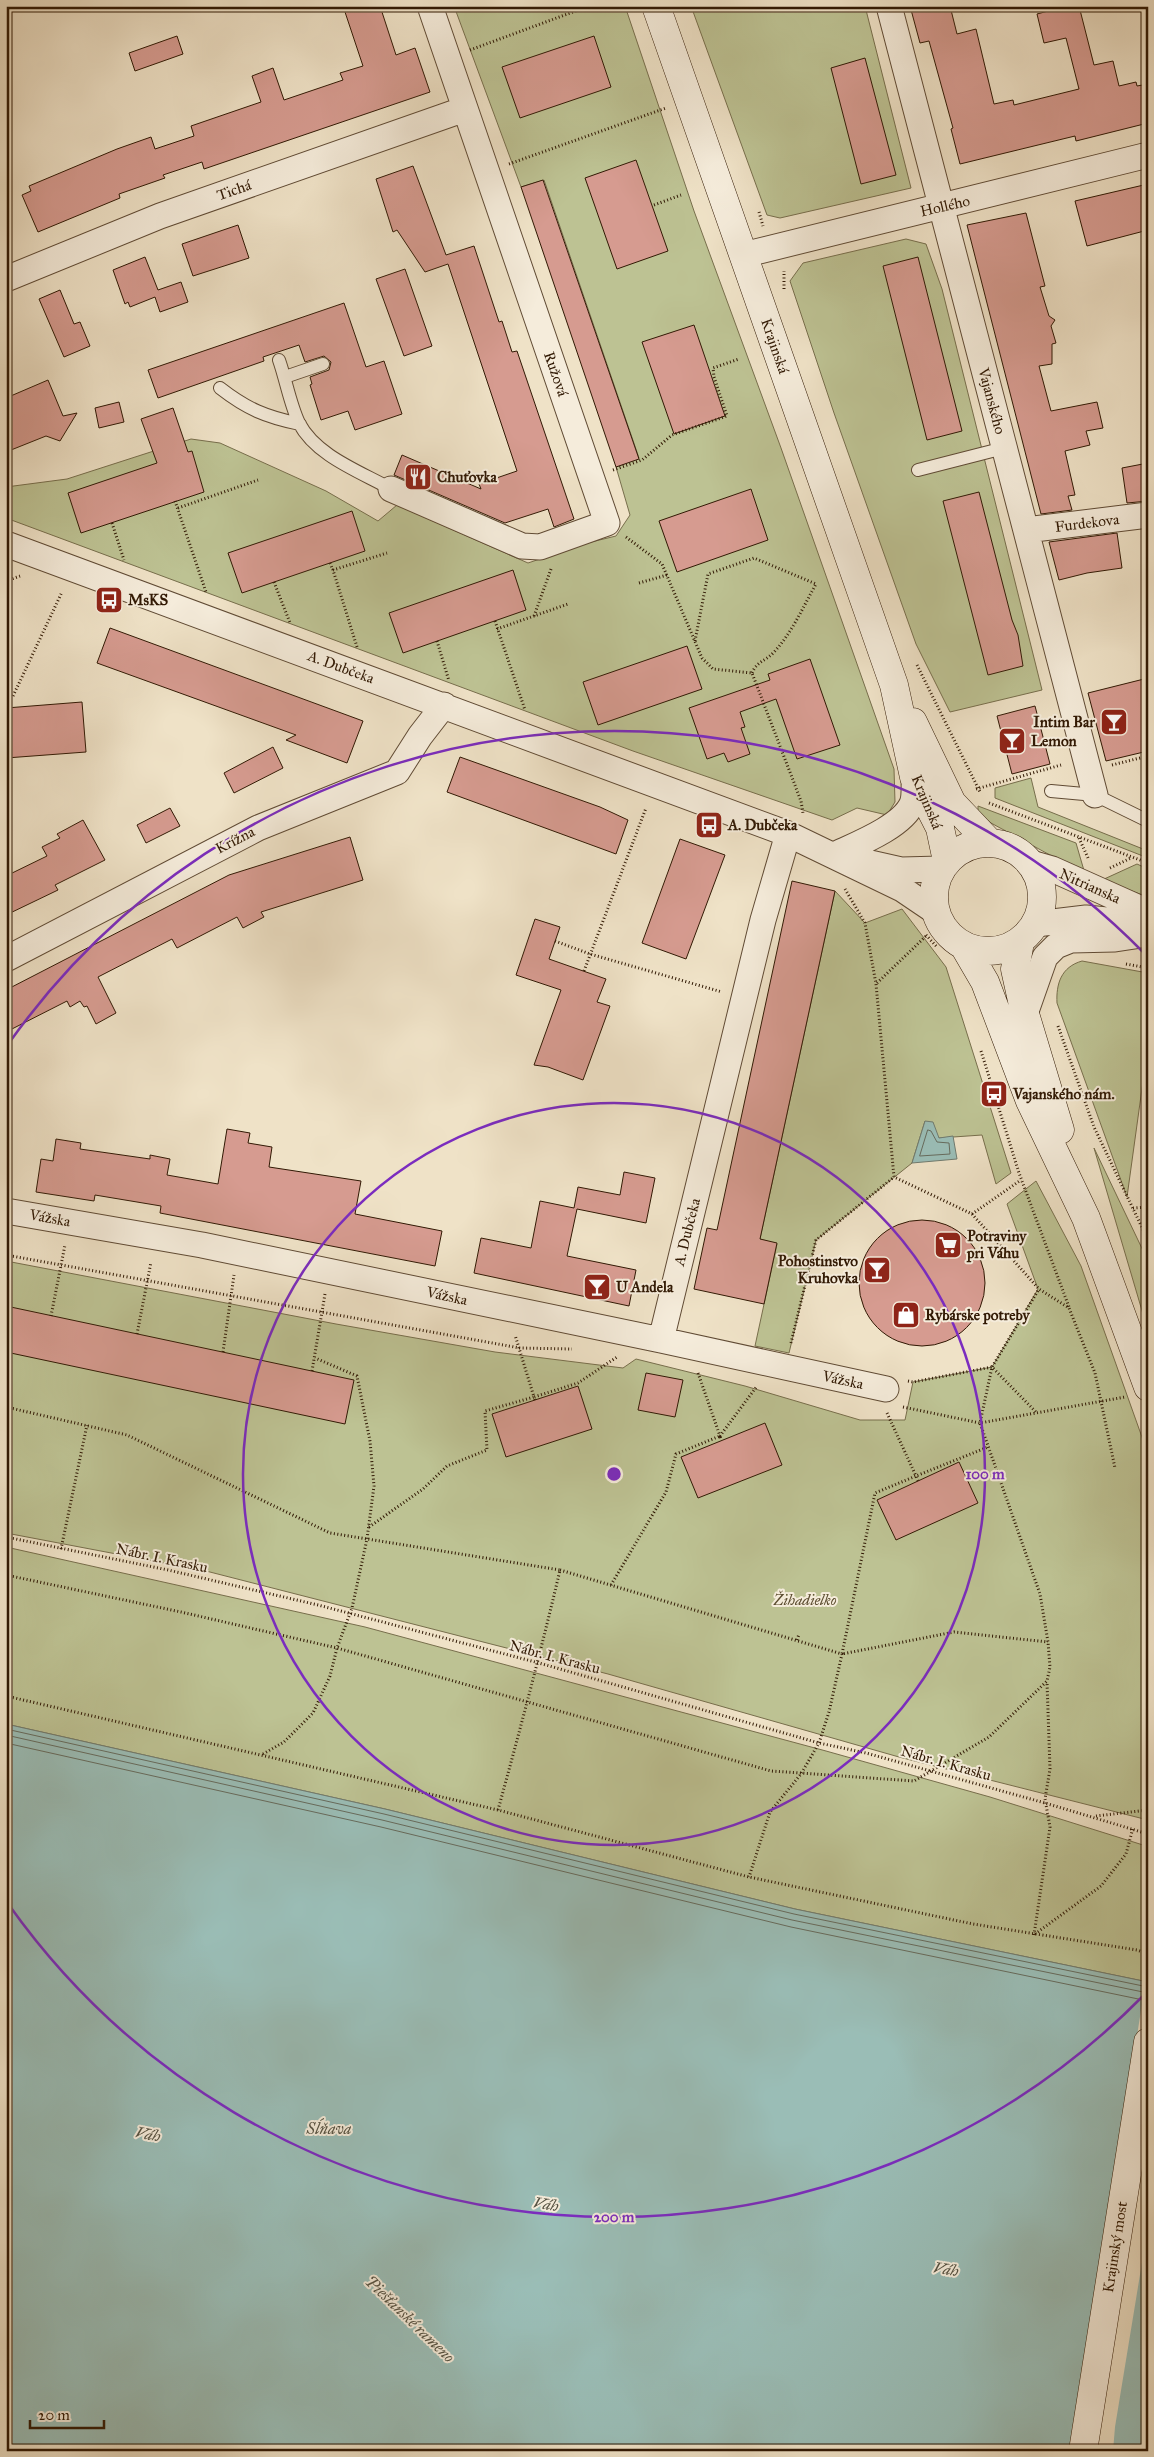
<svg xmlns="http://www.w3.org/2000/svg" width="1154" height="2457" viewBox="0 0 1154 2457" font-family="'IM FELL Great Primer',serif">
<style>
.green{fill:#bdc293;stroke:#776e4c}
.water{fill:#9abdb6;stroke:#707b6f}
.pier{fill:#efe2c7}
.lines{fill:none;stroke-linecap:round;stroke-linejoin:round}
.shore{stroke:#666b5d;stroke-width:1}
.building{fill:#d69b90;stroke:#311904}
.lane-casing{stroke:#604b35;stroke-width:14}
.street-casing{stroke:#604b35;stroke-width:27}
.secondary-casing{stroke:#311904;stroke-width:29}
.path{stroke:#311904;stroke-width:3;stroke-dasharray:1 2.5;stroke-linecap:butt}
.lane{stroke:#f5ecdb;stroke-width:12}
.street{stroke:#f5ecdb;stroke-width:25}
.secondary{stroke:#f5ecdb;stroke-width:28}
.ring{fill:none;stroke:#7b2cbf;stroke-width:2.5}
.labels{text-anchor:middle;dominant-baseline:central;stroke-width:4;stroke-linejoin:round;paint-order:stroke}
.street-label{font-size:15px;fill:#311904;stroke:#f5ecdb}
.poi-label{font-size:15px;font-weight:bold;fill:#311904;stroke:#f5ecdb;text-anchor:start}
.park-label{font-size:15px;font-style:italic;fill:#5b4c2f;stroke:#f5ecdb}
.water-label{font-size:16px;font-style:italic;fill:#565242;stroke:#f5ecdb}
.centre{fill:#7b2cbf;stroke:#f5ecdb;stroke-width:2.5}
.ring-label{font-size:15px;text-anchor:middle;font-weight:bold;fill:#7b2cbf;stroke:#f5ecdb;stroke-width:4;stroke-linejoin:round;paint-order:stroke}
</style>
<rect width="100%" height="100%" fill="#efe2c7"/>
<filter id="stains"><feTurbulence type="fractalNoise" baseFrequency=".004" numOctaves="4"/><feColorMatrix values="0 0 0 0 .2 0 0 0 0 .09 0 0 0 0 .02 0 0 0 .5 -.17"/></filter>
<radialGradient id="worn" r=".72"><stop offset=".6" stop-color="#630" stop-opacity="0"/><stop offset="1" stop-color="#630" stop-opacity=".3"/></radialGradient>
<!-- green -->
<path class="green" d="M454 6H625L694 211 781 448 894 769 895 802 887 815 857 808 832 820 633 751 6 518V487L67 479 191 439 220 443 326 491 378 521 397 505 528 563 587 543 616 536 630 515 616 467 639 458 544 180 521 187Z
M691 6H865L911 188 780 218 767 215Z
M906 239 926 244 942 289 1042 690 950 712 916 644 834 413 790 281 803 263Z
M1031 778 1038 807 1148 851V858L995 798V788Z
M978 806 1076 843 1085 874 991 823 978 814Z
M1137 864 1148 869V897L1102 880Z
M835 891 865 923 902 909 946 967 1011 1173 996 1184 982 1135 939 1138 925 1121 912 1163 816 1240 789 1353 755 1346 777 1244 760 1239Z
M1082 961 1148 973V1045L1127 1197 1057 1003C1056 984 1061 967 1082 961Z
M1094 1148 1148 1261V1331Z
M1036 1181 1081 1266 1148 1454V1820L899 1757 608 1674 206 1571 6 1533V1261L336 1324 495 1352 623 1368 636 1359 745 1386 860 1420H905L913 1382 992 1367 1038 1289 1007 1204Z
M6 1547 365 1627 826 1751 990 1797 1143 1845 1148 1849V1944L1143 1981 795 1909 385 1809 6 1724Z"/>
<!-- water -->
<path class="water" d="M925 1121 933 1122 939 1138 953 1136 957 1159 912 1163Z
M6 1724 385 1809 795 1909 1148 1982V2451H6Z"/>
<!-- pier -->
<path class="pier" d="M1146 1979 1148 1980V2226L1115 2427 1113 2451H1071Z"/>
<g class="lines">
<!-- shore -->
<path class="shore" d="M928 1130 931 1131 937 1142 949 1143 950 1154 920 1156Z
M6 1729 384 1814 794 1914 1148 1987
M6 1735 382 1820 792 1920 1148 1993
M6 1743 381 1827 791 1927 1148 2001"/>
</g>
<!-- building -->
<path class="building" d="M343 6H380L396 55 415 48 430 92 204 169 202 162 163 175 165 178 119 194 120 198 38 232 22 195 31 191 29 186 117 149 151 137 155 149 194 136 191 126 261 102 252 76 273 68 284 100 343 80 340 73 363 66Z
M910 6H950L957 34 976 29 994 104 1013 100 1014 105 1079 89 1066 38 1044 43 1037 14 1067 6H1079L1094 65 1113 61 1119 86 1136 82 1137 86 1148 84V123L1076 141 1075 136 960 164 951 129 953 128 929 41 920 43Z
M177 36 183 54 135 71 129 53Z
M594 36 611 87 520 118 502 67Z
M865 58 896 175 861 184 831 68Z
M636 160 668 251 617 269 585 178Z
M413 166 446 255 474 246 499 322 502 321 512 352 517 351 574 519 554 527 548 509 505 523 394 475 402 455 481 489 479 484 517 471 448 264 425 272 397 230 393 232 376 179Z
M543 180 639 459 616 467 521 187Z
M1148 184V230L1087 246 1075 201Z
M1026 213 1045 286 1040 287 1049 316 1055 320 1051 326 1056 343 1052 344V364L1039 366 1051 411 1097 402 1103 428 1086 431 1090 445 1065 451 1075 495 1068 496 1072 510 1041 514 967 225Z
M238 225 249 258 193 276 182 244Z
M145 257 158 290 181 282 188 302 160 312 155 297 130 307 128 302 125 304 113 270Z
M918 257 962 431 927 440 883 266Z
M405 269 432 346 404 356 376 279Z
M60 290 74 324 80 322 90 346 64 357 39 299Z
M344 303 366 367 384 361 402 414 355 430 348 411 321 420 310 385 312 384 310 377 329 370 331 362 324 356 305 362 299 345 263 357 264 361 158 398 148 370Z
M694 325 725 416 674 434 642 342Z
M48 380 63 416 77 413 60 441 46 436 6 452V398Z
M119 402 124 422 99 428 95 408Z
M173 408 188 452 192 451 204 492 81 533 68 493 157 463 141 419Z
M1148 463V501L1127 503 1122 468Z
M751 489 768 540 677 572 659 521Z
M979 492 1012 620 1018 635 1023 666 988 675 943 501Z
M352 511 365 551 242 593 228 553Z
M1117 533 1122 568 1087 573 1059 580 1049 542Z
M513 570 526 610 403 653 389 613Z
M110 628 363 721 347 763 286 740 296 735 97 663Z
M687 646 702 689 598 725 583 682Z
M810 659 840 745 797 759 776 699 740 712 745 727 741 728 750 754 728 762 724 753 707 759 689 708 770 680 768 674Z
M1148 678V751L1106 761 1088 693Z
M82 702 86 752 6 758V708Z
M1035 706 1050 764 1012 774 997 716Z
M273 747 283 768 234 793 224 773Z
M460 757 600 807 628 820 616 854 447 792Z
M170 808 180 826 146 843 137 825Z
M83 820 105 860 55 885 58 890 6 915V876L47 856 42 847 60 838 57 834Z
M350 837 363 880 261 912 264 917 243 928 237 917 177 948 172 939 98 977 116 1013 96 1024 87 1006 84 1007 80 1001 70 1007 67 1001 6 1032V990L229 875Z
M680 839 725 855 686 959 642 943Z
M792 881 835 891 760 1239 777 1243 764 1304 694 1289 707 1228 717 1230Z
M535 919 560 927 549 959 606 979 597 1002 610 1006 583 1080 548 1067 534 1065 561 990 516 975Z
M227 1129 250 1133 248 1143 272 1147 269 1167 361 1181 355 1214 442 1231 435 1266 160 1213 161 1206 95 1195 94 1201 36 1192 41 1159 53 1161 56 1139 81 1143 80 1149 150 1159V1155L170 1159 167 1175 218 1184Z
M624 1172 655 1178 646 1223 577 1209 567 1256 636 1270 629 1306 474 1273 481 1238 531 1248 540 1201 574 1208 578 1187 620 1195Z
M859 1283a63 63 0 1 1 126 0a63 63 0 1 1-126 0Z
M6 1306 354 1380 345 1424 6 1352Z
M646 1373 683 1380 675 1417 638 1410Z
M578 1386 592 1429 506 1457 492 1414Z
M765 1423 782 1465 698 1498 681 1457Z
M959 1462 978 1503 896 1540 877 1500Z"/>
<g class="lines">
<!-- lane casing -->
<g class="lane-casing">
<path id="lane" d="M279 360C286 380 290 404 299 423 316 456 361 472 391 489
M285 377 323 364
M220 388C247 409 266 417 300 424
M918 470 1004 448
M1051 791 1095 795 1148 821"/>
</g>
<!-- street casing -->
<g class="street-casing">
<path id="street" d="M889 6 1095 795
M743 255 1148 155
M6 279 160 216 465 109
M391 489 522 546 540 547 607 523 430 6
M1026 530 1148 515
M6 544 788 834 902 889 936 912
M834 855C855 845 902 827 912 804 915 797 914 785 914 777
M870 863 901 870 941 869
M1031 863 1052 869 1148 912
M1036 924 1086 918 1148 924
M6 959 258 828 397 772 420 736 444 705
M1025 1014 1045 957 1056 946 1071 940 1115 939 1148 934
M6 1211 202 1245 661 1340 886 1389
M661 1340 763 920 788 834"/>
</g>
<!-- secondary casing -->
<g class="secondary-casing">
<path id="secondary" d="M656 6 894 685 914 777 940 828 947 861
M913 722 952 803 989 842
M934 897a54 54 0 1 1 108 0a54 54 0 1 1-108 0Z
M1020 942 1015 969 1025 1014 1060 1130
M964 946 985 982 1030 1101 1086 1218 1148 1387
M1083 2451 1148 2042"/>
</g>
<!-- path -->
<path class="path" d="M470 50 589 6
M509 164 666 108
M654 205 681 195
M759 212 763 226
M784 289V271
M613 470 642 460 672 435 727 416 714 377 713 368 739 359
M175 501 206 592
M178 508 258 480
M112 523 124 560
M626 537 662 564 702 658 713 669 752 673 801 801 803 813
M330 563 333 570
M6 581 20 576
M274 582 290 623
M639 583 667 575
M534 616 551 569
M495 621 525 710
M497 629 568 604
M437 641 449 681
M695 641 708 574 754 558 816 584C803 607 792 633 774 652 766 661 757 661 752 673
M357 647 333 570 387 553
M917 665 980 792
M13 696 62 592
M1112 765 1148 756
M976 789 1061 765
M989 803 1148 863
M1079 838 1088 858
M1110 868 1131 858
M845 889 865 923 876 984 894 1177 972 1214 1039 1289 1069 1308 1095 1373 1115 1468
M926 935 937 947
M555 941 590 954 722 992
M1126 964 1148 968
M584 971 646 808
M877 983 926 936
M1058 1026 1094 1127 1148 1240
M981 1051 1019 1173 1069 1307
M1133 1208 1148 1207
M972 1214 1021 1180
M6 1255 520 1348 572 1349
M51 1316 65 1245
M137 1334 151 1262
M791 1343 816 1240 894 1177
M223 1352 234 1275
M312 1371 325 1294
M698 1373 720 1436 757 1386
M908 1381 913 1382 992 1367 1037 1413
M535 1400 534 1397 578 1383 617 1357
M6 1407 127 1435 330 1533 560 1570C541 1651 520 1730 498 1810
M903 1407 980 1423 1125 1397
M887 1413 916 1476 875 1493 842 1654 954 1632 1048 1642
M918 1481 916 1476 988 1447
M369 1527 423 1489 447 1466 487 1450 485 1411 534 1397 515 1335
M6 1537 168 1570 318 1605 539 1663 819 1743 866 1753 1045 1803 1148 1834
M61 1549 87 1425
M560 1570 842 1654 829 1712 819 1743 801 1774 770 1812 749 1877
M6 1575 181 1612 337 1648 771 1771 914 1781 989 1737 1047 1681 1050 1667 1048 1642 1040 1594 980 1423 992 1367 1039 1289
M611 1585 666 1492 676 1454 720 1436 721 1440
M797 1640 799 1634
M6 1696 498 1810 749 1877 973 1924 1137 1950 1148 1954
M263 1754 284 1742 313 1713 330 1676 337 1648 352 1608 367 1539 374 1486 370 1441 357 1376 315 1358
M1096 1816 1148 1810
M1035 1934 1101 1886 1126 1854 1133 1828
M1034 1935 1050 1827 1045 1799 1050 1769 1047 1682"/>
<!-- lane -->
<use href="#lane" class="lane"/>
<!-- street -->
<use href="#street" class="street"/>
<!-- secondary -->
<use href="#secondary" class="secondary"/>
</g>
<!-- distance rings -->
<g class="ring">
<circle cx="614" cy="1474" r="371"/>
<path d="M1144 1995A743 743 0 0 1 9 1905M9 1043A743 743 0 0 1 1144 953"/>
</g>
<!-- icons -->
<defs>
<g id="restaurant-square" transform="scale(1.4375)"><rect x="-9" y="-9" width="18" height="18" rx="4" fill="#8f2418" stroke="#f5ecdb"/><path d="M-5-6h1v4h1v-4h1v4h1v-4h1v5L-1.5 .5V6h-2V.5L-5-1ZM5-6V6H3V1.5H1.5Q1.5-4 5-6Z" fill="#fff"/></g>
<g id="bus-square" transform="scale(1.4375)"><rect x="-9" y="-9" width="18" height="18" rx="4" fill="#8f2418" stroke="#f5ecdb"/><path d="M-5-6H5V4H4V6H2V4H-2V6H-4V4H-5ZM-3.5-4V0h7V-4ZM-3.5 1.2v1.5H-2V1.2ZM2 1.2v1.5H3.5V1.2Z" fill="#fff"/></g>
<g id="bar-square" transform="scale(1.4375)"><rect x="-9" y="-9" width="18" height="18" rx="4" fill="#8f2418" stroke="#f5ecdb"/><path d="M-6-5H6L.8 .8V4.5H3.5V6h-7V4.5H-.8V.8Z" fill="#fff"/></g>
<g id="supermarket-square" transform="scale(1.4375)"><rect x="-9" y="-9" width="18" height="18" rx="4" fill="#8f2418" stroke="#f5ecdb"/><path d="M-6-5.5h2.5l.6 2H6L4.5 2H-2.5L-4.4-4H-6ZM-1.5 3.2a1.3 1.3 0 1 0 .1 0ZM3 3.2a1.3 1.3 0 1 0 .1 0Z" fill="#fff"/></g>
<g id="shop-square" transform="scale(1.4375)"><rect x="-9" y="-9" width="18" height="18" rx="4" fill="#8f2418" stroke="#f5ecdb"/><path d="M-5-2.5h2.3a2.7 3.5 0 0 1 5.4 0H5L5.5 6h-11ZM-1.5-2.5h3a1.5 2.3 0 0 0-3 0Z" fill="#fff"/></g>
</defs>
<g fill-rule="evenodd">
<use href="#restaurant-square" x="418" y="477"/>
<use href="#bus-square" x="109" y="600"/>
<use href="#bar-square" x="1114" y="722"/>
<use href="#bar-square" x="1012" y="741"/>
<use href="#bus-square" x="709" y="825"/>
<use href="#bus-square" x="994" y="1094"/>
<use href="#supermarket-square" x="948" y="1245"/>
<use href="#bar-square" x="877" y="1270"/>
<use href="#bar-square" x="597" y="1287"/>
<use href="#shop-square" x="906" y="1315"/>
</g>
<g class="labels">
<!-- street labels -->
<g class="street-label">
<text transform="translate(234 190) rotate(-19)">Tichá</text>
<text transform="translate(945 206) rotate(-13)">Hollého</text>
<text transform="translate(775 346) rotate(71)">Krajinská</text>
<text transform="translate(556 374) rotate(71)">Ružová</text>
<text transform="translate(992 401) rotate(75)">Vajanského</text>
<text transform="translate(1087 523) rotate(-7)">Furdekova</text>
<text transform="translate(341 667) rotate(20)">A. Dubčeka</text>
<text transform="translate(927 802) rotate(67)">Krajinská</text>
<text transform="translate(235 840) rotate(-27)">Krížna</text>
<text transform="translate(1090 886) rotate(24)">Nitrianska</text>
<text transform="translate(50 1218) rotate(10)">Vážska</text>
<text transform="translate(687 1232) rotate(-76)">A. Dubčeka</text>
<text transform="translate(447 1296) rotate(12)">Vážska</text>
<text transform="translate(843 1380) rotate(12)">Vážska</text>
<text transform="translate(162 1558) rotate(12)">Nábr. I. Krasku</text>
<text transform="translate(555 1657) rotate(15)">Nábr. I. Krasku</text>
<text transform="translate(946 1763) rotate(16)">Nábr. I. Krasku</text>
<text transform="translate(1115 2247) rotate(-81)">Krajinský most</text>
</g>
<!-- poi labels -->
<g class="poi-label">
<text x="437" y="477">Chuťovka</text>
<text x="128" y="600">MsKS</text>
<text x="1095" y="722" text-anchor="end">Intim Bar</text>
<text x="1031" y="741">Lemon</text>
<text x="728" y="825">A. Dubčeka</text>
<text x="1013" y="1094">Vajanského nám.</text>
<text x="967" y="1236">Potraviny<tspan x="967" dy="17">pri Váhu</tspan></text>
<text x="858" y="1261" text-anchor="end">Pohostinstvo<tspan x="858" dy="17">Kruhovka</tspan></text>
<text x="616" y="1287">U Andela</text>
<text x="925" y="1315">Rybárske potreby</text>
</g>
<!-- park labels -->
<g class="park-label">
<text x="805" y="1600">Žihadielko</text>
</g>
<!-- water labels -->
<g class="water-label">
<text x="329" y="2128">Sĺňava</text>
<text transform="translate(148 2134) rotate(11)">Váh</text>
<text transform="translate(546 2204) rotate(9)">Váh</text>
<text transform="translate(946 2269) rotate(9)">Váh</text>
<text transform="translate(410 2319) rotate(44)">Piešťanské rameno</text>
</g>
</g>
<circle cx="614" cy="1474" r="8" class="centre"/>
<g class="ring-label">
<text x="985" y="1479">100 m</text>
<text x="614" y="2222">200 m</text>
</g>
<!-- margin -->
<rect width="1154" height="2457" fill="none" stroke="#efe2c7" stroke-width="25"/>
<rect x="8" y="8" width="1139" height="2442" fill="none" stroke="#311904" stroke-width="2.5"/>
<rect x="12" y="12" width="1129" height="2432" fill="none" stroke="#311904"/>
<!-- scale -->
<path d="M30 2420v8h74v-8" fill="none" stroke="#311904" stroke-width="2.5"/>
<text x="38" y="2420" font-size="15" fill="#311904" stroke="#f5ecdb" stroke-width="4" paint-order="stroke">20 m</text>
<rect width="100%" height="100%" filter="url(#stains)"/>
<rect width="100%" height="100%" fill="url(#worn)"/>
</svg>
